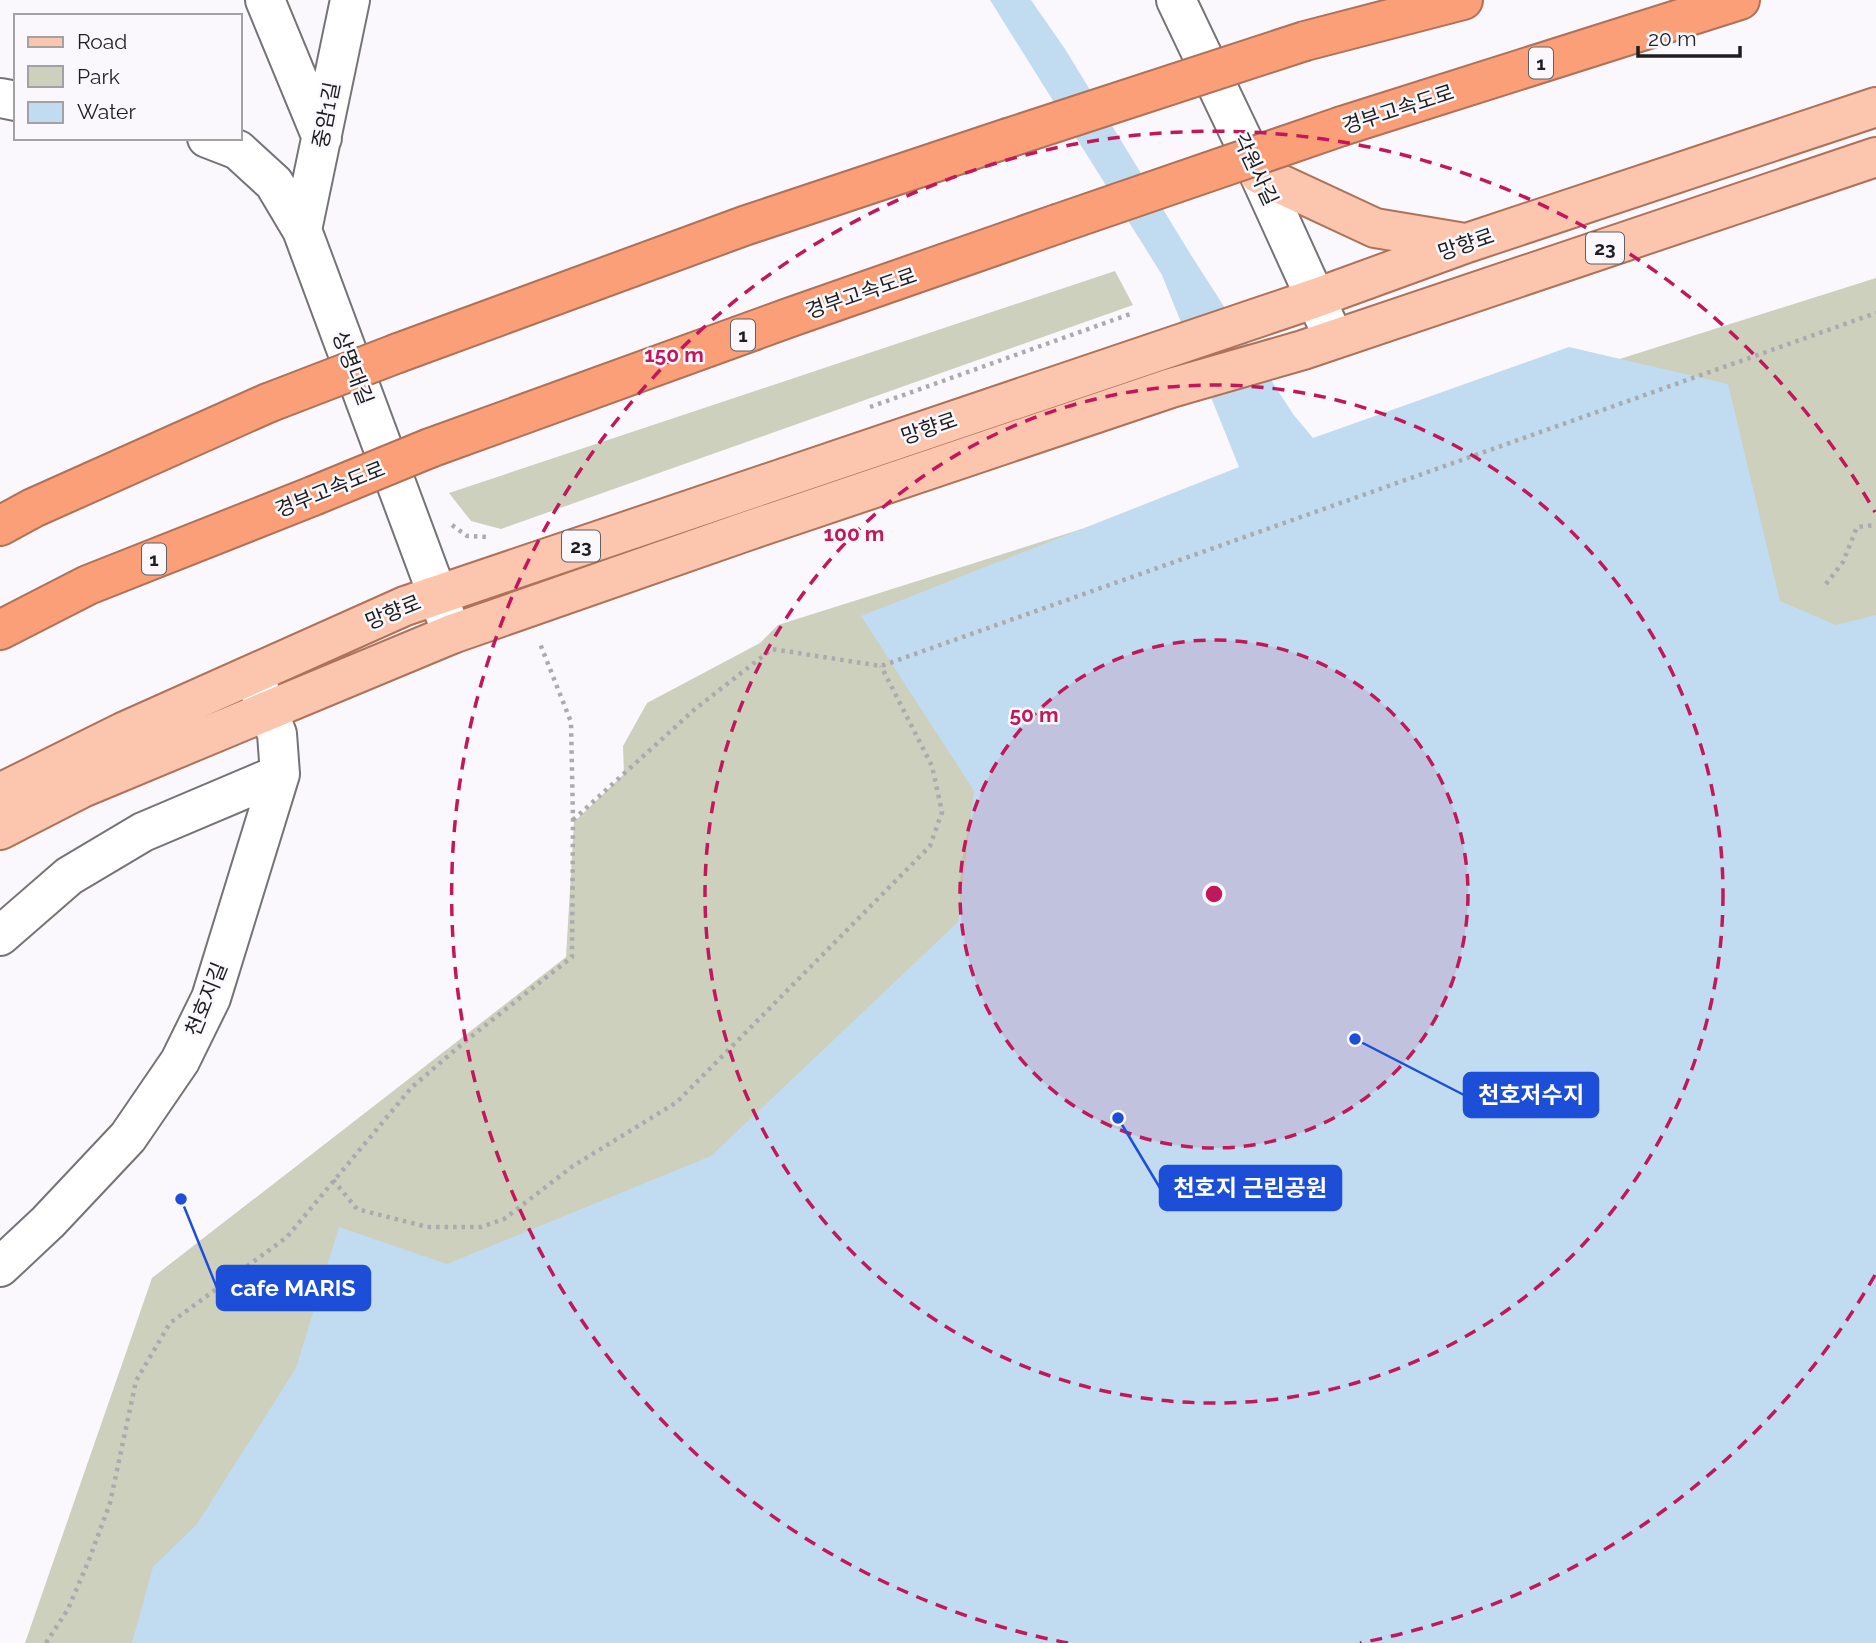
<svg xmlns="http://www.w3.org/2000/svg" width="1876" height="1643" viewBox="0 0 1876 1643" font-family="Raleway,'Noto Sans KR',sans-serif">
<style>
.green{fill:#ccd0bd}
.water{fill:#c1dbf1}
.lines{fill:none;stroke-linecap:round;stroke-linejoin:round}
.minor-casing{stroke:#747376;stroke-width:42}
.major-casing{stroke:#ad7259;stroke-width:42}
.highway-casing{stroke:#ad7259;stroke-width:42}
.path{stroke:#abaaad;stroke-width:4.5;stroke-dasharray:3.5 5;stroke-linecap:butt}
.minor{stroke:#fff;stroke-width:38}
.major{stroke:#fcc5ae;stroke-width:38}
.highway{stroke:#fa9f78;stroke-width:38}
.highway-bridge-casing{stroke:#ad7259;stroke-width:42;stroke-linecap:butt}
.highway-bridge{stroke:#fa9f78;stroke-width:38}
.ring{fill:none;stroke:#c2185b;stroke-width:3.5;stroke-dasharray:12 9}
.labels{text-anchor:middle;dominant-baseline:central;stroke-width:5;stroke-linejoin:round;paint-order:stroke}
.shield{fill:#faf8fc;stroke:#605f61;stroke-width:2}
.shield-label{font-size:19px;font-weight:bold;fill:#1e1e1f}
.street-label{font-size:21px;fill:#1e1e1f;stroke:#faf8fc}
.centre{fill:#c2185b;stroke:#faf8fc;stroke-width:3.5}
.ring-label{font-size:21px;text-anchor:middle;font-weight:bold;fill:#c2185b;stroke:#faf8fc;stroke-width:5;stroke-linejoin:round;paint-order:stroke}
.leader{fill:none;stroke:#1d4ed8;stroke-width:2.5}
.callout-dot{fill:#1d4ed8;stroke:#faf8fc;stroke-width:2.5}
.callout{fill:#1d4ed8;stroke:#1d4ed8;stroke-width:2.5}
.callout-label{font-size:23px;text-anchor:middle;font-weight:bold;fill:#fff}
</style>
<rect width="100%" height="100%" fill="#faf8fc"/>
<!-- green -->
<path class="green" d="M1115 271 1133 305 501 529 471 521 449 493Z
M1876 278V1643H25L152 1278 566 957 574 822 624 774 623 746 647 703 760 643 778 625Z"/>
<!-- water -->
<path class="water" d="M990 0H1031L1065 49 1191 255 1293 414 1313 438 1569 347 1728 384 1780 601 1836 625 1876 615V1643H132L153 1567 197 1524 296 1368 339 1227 447 1264 711 1156 958 922 974 791 861 616 1239 467 1162 275Z"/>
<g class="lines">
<!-- minor casing -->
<g class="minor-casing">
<path id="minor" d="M265 0 322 138
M1176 0 1259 174 1334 339
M0 98 16 101
M207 138 238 150 274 183 302 230 452 634
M302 230 350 0
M0 936 69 876 143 832 280 774
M0 1267 48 1222 128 1137 180 1061 211 998 280 774 277 734 255 679"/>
</g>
<!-- major casing -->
<g class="major-casing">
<path id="major" d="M1259 174 1375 228 1465 243
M0 793 123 732 405 606 1316 298 1467 243 1876 107
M0 830 82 788 452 634 750 530 1171 388 1303 350 1876 157"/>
</g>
<!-- highway casing -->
<g class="highway-casing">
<path id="highway" d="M1305 41 1463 0
M1342 126 1740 0
M398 353 744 226 1008 138
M430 448 791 317 1057 224
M0 526 33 508 268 403
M0 630 88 585 313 496"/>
</g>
<!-- path -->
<path class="path" d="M870 407 1133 313
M452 525 467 536 488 537
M1826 584 1843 562 1857 527 1876 525
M573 820 695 709 772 649 881 666 1876 313
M333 1180 357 1209 427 1227H481L504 1219 573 1166 677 1102 930 846 942 812 932 766 881 666
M46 1643 68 1609 89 1560 110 1503 136 1381 170 1323 287 1237 412 1087 468 1039 572 957 573 820 571 722 539 641"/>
<!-- minor -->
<use href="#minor" class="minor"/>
<!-- major -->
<use href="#major" class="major"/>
<!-- highway -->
<use href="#highway" class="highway"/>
<!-- highway-bridge casing -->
<g class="highway-bridge-casing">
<path id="highway-bridge" d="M1008 138 1305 41
M1057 224 1342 126
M268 403 398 353
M313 496 430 448"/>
</g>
<!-- highway-bridge -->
<use href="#highway-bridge" class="highway-bridge"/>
</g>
<!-- distance rings -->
<circle cx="1214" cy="894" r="254" fill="#c2185b" fill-opacity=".12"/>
<g class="ring">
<circle cx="1214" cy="894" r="254"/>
<circle cx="1214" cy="894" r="509"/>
<path d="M1875 1275A763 763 0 0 1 1360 1643M1068 1643A763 763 0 1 1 1875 512"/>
</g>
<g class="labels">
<!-- shield labels -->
<g class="shield">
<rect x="1529" y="47.5" width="24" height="31" rx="5"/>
<rect x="1586" y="232.5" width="38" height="31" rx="5"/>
<rect x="731" y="319.5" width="24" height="31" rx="5"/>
<rect x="562" y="530.5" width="38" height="31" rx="5"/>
<rect x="142" y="543.5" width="24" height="31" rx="5"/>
</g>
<g class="shield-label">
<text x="1541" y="63">1</text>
<text x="1605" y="248">23</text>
<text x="743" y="335">1</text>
<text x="581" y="546">23</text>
<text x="154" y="559">1</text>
</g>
<!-- street labels -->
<g class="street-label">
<text transform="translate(1398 109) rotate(-18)">경부고속도로</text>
<text transform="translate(326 115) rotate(-79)">중암1길</text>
<text transform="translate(1256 169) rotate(65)">각원사길</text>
<text transform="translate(1466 244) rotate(-19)">망향로</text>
<text transform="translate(861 293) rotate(-19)">경부고속도로</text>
<text transform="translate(353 368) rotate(69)">상명대길</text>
<text transform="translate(929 428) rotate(-19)">망향로</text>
<text transform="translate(330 489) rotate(-22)">경부고속도로</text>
<text transform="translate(393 612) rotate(-22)">망향로</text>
<text transform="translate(206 999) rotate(-68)">천호지길</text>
</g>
</g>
<circle cx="1214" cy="894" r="10" class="centre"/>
<g class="ring-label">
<text x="674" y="362">150 m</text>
<text x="854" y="541">100 m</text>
<text x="1034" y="722">50 m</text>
</g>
<!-- callouts -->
<path class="leader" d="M1355 1039L1464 1095M1118 1118L1160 1188M181 1199L217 1288"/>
<g class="callout-dot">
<circle cx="1355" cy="1039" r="7"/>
<circle cx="1118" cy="1118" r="7"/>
<circle cx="181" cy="1199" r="7"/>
</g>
<g class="callout">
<rect x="1464" y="1073" width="134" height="44" rx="7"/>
<rect x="1160" y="1166" width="181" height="44" rx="7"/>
<rect x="217" y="1266" width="153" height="44" rx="7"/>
</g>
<g class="callout-label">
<text x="1531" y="1103">천호저수지</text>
<text x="1250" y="1196">천호지 근린공원</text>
<text x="293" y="1296">cafe MARIS</text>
</g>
<!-- legend -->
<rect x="14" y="14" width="228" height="126" fill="#faf8fc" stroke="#a2a1a4" stroke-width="2"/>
<rect x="28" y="37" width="35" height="10" fill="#fcc5ae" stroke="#a2a1a4" stroke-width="2"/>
<text x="77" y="49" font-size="21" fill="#1e1e1f">Road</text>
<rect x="28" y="66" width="35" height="21" fill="#ccd0bd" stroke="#a2a1a4" stroke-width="2"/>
<text x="77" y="84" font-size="21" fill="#1e1e1f">Park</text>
<rect x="28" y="102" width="35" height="21" fill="#c1dbf1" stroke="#a2a1a4" stroke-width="2"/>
<text x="77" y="119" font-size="21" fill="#1e1e1f">Water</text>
<!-- scale -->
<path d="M1638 46v10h102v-10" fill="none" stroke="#1e1e1f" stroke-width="3.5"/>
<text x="1648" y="46" font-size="21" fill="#1e1e1f" stroke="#faf8fc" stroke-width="5" paint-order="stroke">20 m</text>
</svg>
